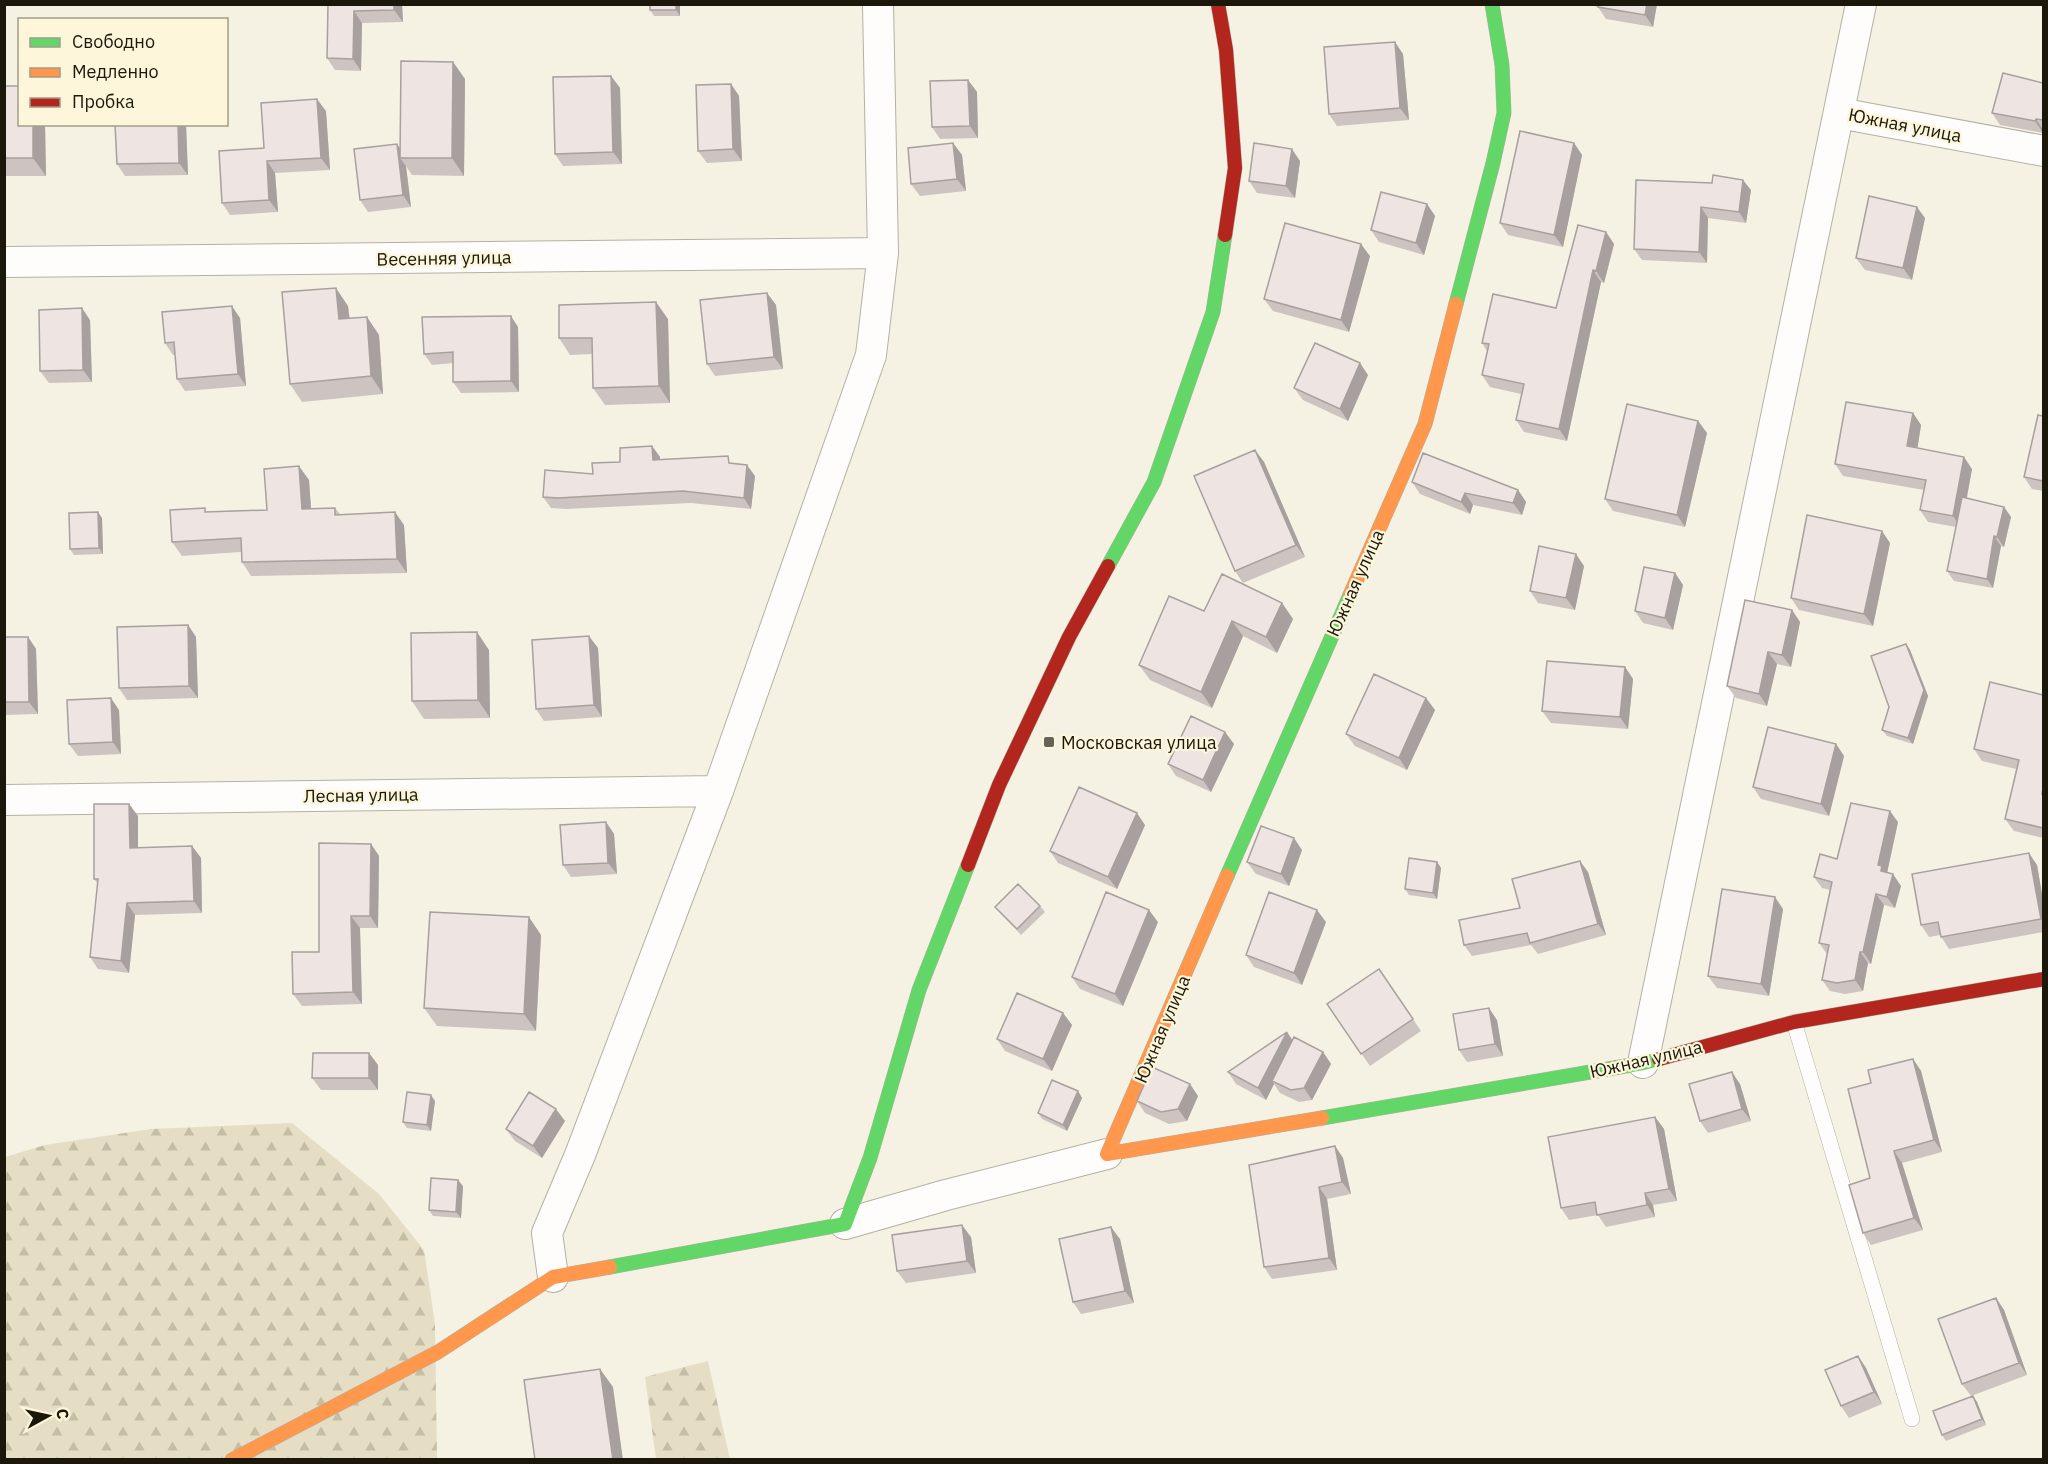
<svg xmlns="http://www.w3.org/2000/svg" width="2048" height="1464" viewBox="0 0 2048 1464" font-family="'IBM Plex Sans',sans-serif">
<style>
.forest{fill:url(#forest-firs)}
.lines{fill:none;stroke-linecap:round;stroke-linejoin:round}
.lane-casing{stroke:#b3b1a4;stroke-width:16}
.street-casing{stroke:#b3b1a4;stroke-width:32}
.fast-casing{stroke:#b3b1a4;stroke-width:15}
.slow-casing{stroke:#b3b1a4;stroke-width:15}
.jam-casing{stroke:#b3b1a4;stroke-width:15}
.lane{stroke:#fefdfb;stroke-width:15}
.street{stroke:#fefdfb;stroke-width:30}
.fast{stroke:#63d668;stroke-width:14}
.slow{stroke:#ff974d;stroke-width:14}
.jam{stroke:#b3261e;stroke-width:14}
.wall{fill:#cdc4c2}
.shaded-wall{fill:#a7a09e}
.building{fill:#eee4e2;stroke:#a7a09e;stroke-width:1.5}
.poi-dot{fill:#676457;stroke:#fdf6db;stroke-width:2}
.labels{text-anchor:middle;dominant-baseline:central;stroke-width:4.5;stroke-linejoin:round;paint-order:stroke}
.street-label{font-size:18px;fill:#1b180b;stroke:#fdf6db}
.poi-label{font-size:18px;fill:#1b180b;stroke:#fdf6db;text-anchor:start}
</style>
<defs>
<pattern id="forest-firs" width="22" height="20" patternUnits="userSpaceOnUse" patternTransform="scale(1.5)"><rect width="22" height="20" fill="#e5dec4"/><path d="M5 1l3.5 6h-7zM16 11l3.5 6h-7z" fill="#c4bea7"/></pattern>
</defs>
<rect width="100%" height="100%" fill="#f5f2e3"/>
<!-- forest -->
<path class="forest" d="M292 1123 379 1194 424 1250 435 1324 437 1459 5 1460V1157L45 1145 151 1129Z
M708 1361 730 1459H656L645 1377Z"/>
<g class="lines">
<!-- lane casing -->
<g class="lane-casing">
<path id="lane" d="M1794 1022 1912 1419"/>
</g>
<!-- street casing -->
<g class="street-casing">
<path id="street" d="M1839 113 2044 151
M4 262 883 253
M4 800 718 791
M1643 1063 1861 4
M845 1224 946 1195 1107 1154
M553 1277 547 1233 580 1155 718 791 871 355 883 253 878 4"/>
</g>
<!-- fast casing -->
<g class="fast-casing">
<path id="fast" d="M1456 304 1493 163 1504 113 1502 65 1492 4
M1108 566 1154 482 1213 312 1225 235
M1227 876 1350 595
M1322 1118 1643 1063 1659 1059
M610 1267 845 1224 870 1158 919 990 968 865"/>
</g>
<!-- slow casing -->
<g class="slow-casing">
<path id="slow" d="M1350 595 1425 424 1456 304
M1227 876 1107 1154 1322 1118
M232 1460 438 1352 553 1277 610 1267"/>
</g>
<!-- jam casing -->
<g class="jam-casing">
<path id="jam" d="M1218 4 1226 50 1235 168 1225 235
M968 865 999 785 1069 637 1108 566
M1659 1059 1794 1022 2044 979"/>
</g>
<!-- lane -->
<use href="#lane" class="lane"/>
<!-- street -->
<use href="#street" class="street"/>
<!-- fast -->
<use href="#fast" class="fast"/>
<!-- slow -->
<use href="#slow" class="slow"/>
<!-- jam -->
<use href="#jam" class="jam"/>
</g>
<!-- wall -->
<path class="wall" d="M328 4H402L403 22 362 23 361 71 335 70 327 58Z
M680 4V16H654L650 10Z
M1586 4H1657L1653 27 1606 19 1598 7Z
M1403 54 1409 120 1337 126 1329 114Z
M453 62 465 79 464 176 412 175 406 166 411 207 368 212 360 200 397 144 400 149Z
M611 76 620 88 622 164 563 166 555 154Z
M968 80 977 92 978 138 940 139 932 127Z
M2043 83V133L2000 125 1992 113Z
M731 84 739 96 742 161 707 163 698 151Z
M4 86 20 124H45L46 176H4Z
M326 111 330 170 275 173 278 212 230 215 222 203 264 148Z
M115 124H186L188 175 125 176 117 164Z
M953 143 962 155 966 191 920 196 911 184Z
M1574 143 1582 155 1563 247 1508 235 1500 223Z
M1300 161 1295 198 1257 193 1249 181Z
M1636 180 1751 190 1746 223 1708 218 1707 263 1642 260 1634 249Z
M1427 204 1435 216 1424 255 1379 242 1371 230Z
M1925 218 1912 280 1865 270 1856 258Z
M1606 232 1614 244 1604 283 1601 282 1567 441 1524 432 1516 420 1521 394 1490 387 1482 375 1487 351 1482 343 1556 308Z
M1370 256 1349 332 1273 311 1264 299Z
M767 293 776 305 783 369 715 376 707 364Z
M348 306 350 319 367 317 379 335 383 394 302 402 290 384Z
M240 318 246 386 185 391 177 379 175 355H173L165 343Z
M668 319 670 403 605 405 593 388 592 354 570 355 559 338Z
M90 320 92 382 49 383 40 371Z
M518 327 519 392 461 393 453 382V363L432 365 424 354Z
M1368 375 1348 421 1303 400 1294 388Z
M1913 413 1921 425 1917 448 1972 469 1967 498 2004 507 2011 517 2004 547 2001 546 1993 588 1954 581 1947 571 1956 527 1928 522 1920 510 1924 490 1843 476 1835 464Z
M2043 416V491L2032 489 2024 477Z
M1698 421 1707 433 1685 527 1613 511 1605 499Z
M652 446 660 457V460L733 463 755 476 751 509 691 503 566 509 551 508 543 497 620 462Z
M1255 450 1264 462 1305 557 1243 583 1235 571Z
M309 480 311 508H335L340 514 404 525 407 573 251 576 242 562 241 552 182 556 172 542 208 512 267 510Z
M1412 482 1518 490 1526 502 1522 515 1473 505 1470 514 1420 494Z
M102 518 103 554 74 555 70 549Z
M1890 543 1873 626 1799 610 1791 598Z
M1584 566 1575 610 1538 603 1530 591Z
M1675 573 1683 585 1673 630 1643 623 1635 611Z
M1282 603 1293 619 1277 653 1243 636 1212 708 1150 680 1139 665 1204 611Z
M1792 610 1800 622 1791 667 1777 664 1767 706 1736 698 1727 686Z
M188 625 196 637 198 698 127 700 119 688Z
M4 637H28L36 649 38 714 4 715Z
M1906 644 1910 650 1928 696 1913 744 1887 736 1882 730Z
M598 648 602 717 544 721 536 709Z
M489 650 490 718 424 719 412 701Z
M1625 667 1633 679 1628 729 1551 723 1542 711Z
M2043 695V838L2014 831 2005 819 2016 769 1982 761 1974 749Z
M1426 698 1435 710 1407 770 1355 746 1346 734Z
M119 710 121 754 78 756 69 744Z
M1225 732 1234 744 1211 792 1176 776 1168 764Z
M1836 744 1844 756 1829 816 1761 799 1753 787Z
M129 804 138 816V848L192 846 201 858 202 913 135 915 129 973 98 969 90 957 98 884 94 879Z
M606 822 614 834 617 874 571 877 563 865Z
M1898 822 1887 873 1901 886 1895 908 1884 905 1871 964 1868 963 1863 991 1845 994 1830 991 1822 980 1827 954 1819 943 1830 890 1822 888 1814 877 1837 859Z
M1145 825 1117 889 1058 863 1050 851Z
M371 844 379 856 378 928H360L362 1004 302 1006 293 994 319 952Z
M1302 850 1289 886 1256 874 1247 862Z
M1437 862 1441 868 1437 899 1409 895 1405 889Z
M2037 865 2043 900V932L1949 949 1940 935 1929 937 1921 925Z
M1588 872 1606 935 1538 954 1531 945 1472 956 1464 945 1520 908Z
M1040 906 1045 912 1021 935 1000 913 995 907Z
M1783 909 1769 996 1717 988 1708 976Z
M1158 922 1123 1006 1080 989 1072 977Z
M1326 922 1302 985 1254 967 1246 955Z
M541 935 536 1031 437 1026 424 1008Z
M1379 969 1421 1031 1370 1066 1327 1004Z
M1063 1013 1072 1025 1052 1071 1005 1051 997 1039Z
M1497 1020 1503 1056 1467 1062 1459 1050Z
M1287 1032 1292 1040 1323 1052 1331 1064 1312 1100 1299 1102 1280 1093 1274 1084 1266 1100 1236 1084 1228 1072Z
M369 1053 378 1065V1090H321L312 1078Z
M1913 1059 1921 1071 1942 1152 1902 1163 1923 1230 1871 1245 1863 1233 1870 1178 1871 1083Z
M1740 1084 1751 1121 1708 1133 1700 1121Z
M1078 1091 1082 1098 1067 1131 1042 1119 1038 1113Z
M1198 1096 1187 1121 1169 1124 1145 1113 1137 1101Z
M435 1101 431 1131 407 1128 403 1122Z
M1655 1117 1664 1129 1677 1201 1653 1205 1655 1217 1606 1227 1598 1215 1569 1220 1561 1208Z
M565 1121 542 1158 515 1141 506 1129Z
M1335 1146 1343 1158 1351 1194 1327 1199 1337 1270 1272 1279 1264 1267Z
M463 1186 461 1218 433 1216 429 1210Z
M971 1237 976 1273 906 1283 897 1271Z
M1120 1239 1134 1303 1081 1314 1073 1302Z
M1996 1298 2004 1310 2027 1375 1971 1396 1962 1384Z
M1858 1356 1866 1368 1882 1404 1849 1418 1841 1406Z
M1973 1396 1977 1402 1986 1425 1946 1441 1942 1435Z"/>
<!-- shaded-wall -->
<path class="shaded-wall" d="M394 4H402L403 22 394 10Z
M676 4H680V16L676 10Z
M1647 4H1657L1653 27 1645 15Z
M354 11 362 23 361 71 353 59Z
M1395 42 1403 54 1409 120 1400 108Z
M453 62 465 79 464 176 452 158Z
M611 76 620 88 622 164 613 152Z
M968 80 977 92 978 138 970 126Z
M731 84 739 96 742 161 733 149Z
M317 99 326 111 330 170 321 158Z
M2036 119 2043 130V133L2035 121Z
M33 124H45L46 176 33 158Z
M178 124H186L188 175 179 163Z
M953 143 962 155 966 191 957 179Z
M1574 143 1582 155 1563 247 1554 235Z
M397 144 405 156 400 158 406 166 411 207 403 195Z
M1292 149 1300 161 1295 198 1286 186Z
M267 161 275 173 278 212 269 200Z
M1743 180 1751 190 1746 223 1739 212Z
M1427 204 1435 216 1424 255 1416 243Z
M1701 207 1708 218 1707 263 1699 252Z
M1917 207 1925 218 1912 280 1903 268Z
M1606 232 1614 244 1604 283 1596 271Z
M1361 244 1370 256 1349 332 1341 320Z
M1593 270 1601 282 1567 441 1559 429Z
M336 288 348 306 351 337 339 319Z
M767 293 776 305 783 369 774 357Z
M656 302 668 319 670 403 659 386Z
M232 306 240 318 246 386 238 374Z
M82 308 90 320 92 382 83 370Z
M511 316 518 327 519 392 511 381Z
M367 317 379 335 383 394 371 376Z
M1360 363 1368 375 1348 421 1340 409Z
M1913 413 1921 425 1916 458 1907 446Z
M1698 421 1707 433 1685 527 1677 515Z
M652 446 660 457 661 471 653 460Z
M1255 450 1264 462 1305 557 1296 545Z
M1964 457 1972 469 1961 528 1953 516Z
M747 465 755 476 751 509 744 498Z
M299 466 309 480 312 523 302 509Z
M1518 490 1526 502 1522 515 1513 503Z
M1465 493 1473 505 1470 514 1461 502Z
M2004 507 2011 517 2004 547 1997 537Z
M98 512 102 518 103 554 99 548Z
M395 512 404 525 407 573 397 559Z
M1882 531 1890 543 1873 626 1864 614Z
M1994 536 2001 546 1993 588 1987 579Z
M1576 554 1584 566 1575 610 1566 598Z
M1675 573 1683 585 1673 630 1665 618Z
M1282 603 1293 619 1277 653 1266 637Z
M1792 610 1800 622 1791 667 1782 655Z
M1232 621 1243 636 1212 708 1201 692Z
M188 625 196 637 198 698 189 686Z
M477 632 489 650 490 718 478 700Z
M589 636 598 648 602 717 594 705Z
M28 637 36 649 38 714 29 702Z
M1906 644 1910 650 1928 696 1913 744 1908 738Z
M1768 652 1777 664 1767 706 1759 694Z
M1625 667 1633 679 1628 729 1620 717Z
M111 698 119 710 121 754 113 742Z
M1426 698 1435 710 1407 770 1399 758Z
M1225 732 1234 744 1211 792 1203 780Z
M1836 744 1844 756 1829 816 1821 804Z
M129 804 138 816V860L130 848Z
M1890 811 1898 822 1887 873 1881 871 1878 865Z
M1137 813 1145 825 1117 889 1108 877Z
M606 822 614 834 617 874 608 863Z
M1294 838 1302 850 1289 886 1281 874Z
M371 844 379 856 378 928 370 916Z
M192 846 201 858 202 913 194 901Z
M2029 853 2037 865 2043 900V923L2041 919Z
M1580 861 1588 872 1606 935 1598 924Z
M1437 862 1441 868 1437 899 1433 893Z
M1893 874 1901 886 1895 908 1887 897Z
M1876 894 1884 905 1871 964 1863 952Z
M1775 897 1783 909 1769 996 1761 984Z
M127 903 135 915 129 973 121 961Z
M1149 910 1158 922 1123 1006 1115 994Z
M1317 910 1326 922 1302 985 1294 973Z
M351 916 360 928 362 1004 353 992Z
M529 917 541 935 536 1031 524 1014Z
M1860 952 1868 963 1863 991 1855 980Z
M1489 1008 1497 1020 1503 1056 1495 1044Z
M1063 1013 1072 1025 1052 1071 1043 1059Z
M1287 1032 1295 1044 1272 1081 1274 1084 1266 1100 1258 1088Z
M1323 1052 1331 1064 1312 1100 1304 1088Z
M369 1053 378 1065V1090L369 1078Z
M1913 1059 1921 1071 1942 1152 1934 1140Z
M1732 1072 1740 1084 1751 1121 1742 1109Z
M1190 1084 1198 1096 1187 1121 1178 1109Z
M1078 1091 1082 1098 1067 1131 1063 1125Z
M431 1095 435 1101 431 1131 427 1125Z
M556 1109 565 1121 542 1158 533 1146Z
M1655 1117 1664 1129 1677 1201 1669 1189Z
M1335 1146 1343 1158 1351 1194 1342 1182Z
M1894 1151 1902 1163 1923 1230 1914 1218Z
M458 1180 463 1186 461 1218 456 1212Z
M1319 1187 1327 1199 1337 1270 1329 1258Z
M1645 1193 1653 1205 1655 1217 1647 1205Z
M962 1225 971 1237 976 1273 967 1261Z
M1111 1227 1120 1239 1134 1303 1125 1291Z
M1996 1298 2004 1310 2027 1375 2019 1363Z
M1858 1356 1866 1368 1882 1404 1874 1392Z
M600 1369 613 1387 623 1460H613Z
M1973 1396 1977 1402 1986 1425 1982 1419Z"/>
<!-- building -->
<path class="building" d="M328 4H394V10L354 11 353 59 327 58Z
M650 4H676V10H650Z
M1598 4H1647L1645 15 1598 7Z
M1395 42 1400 108 1329 114 1324 47Z
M401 61 453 62 452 158H400Z
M2003 73 2043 83V120L2036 119 2035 121 1992 113Z
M611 76 613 152 555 154 553 77Z
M968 80 970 126 932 127 930 81Z
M731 84 733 149 698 151 696 85Z
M4 86H20V124H33V158H4Z
M317 99 321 158 267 161 269 200 222 203 219 151 264 148 261 103Z
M115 124H178L179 163 117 164Z
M1520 131 1574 143 1554 235 1500 223Z
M953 143 957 179 911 184 908 148Z
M1254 143 1292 149 1286 186 1249 181Z
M397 144 403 195 360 200 354 149Z
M1713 175 1743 180 1739 212 1701 207 1699 252 1634 249 1636 180 1712 183Z
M1381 192 1427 204 1416 243 1371 230Z
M1869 196 1917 207 1903 268 1856 258Z
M1285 223 1361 244 1341 320 1264 299Z
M1578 225 1606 232 1596 271 1593 270 1559 429 1516 420 1524 384 1482 375 1489 344 1482 343 1493 294 1556 308Z
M336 288 339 319 367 317 371 376 290 384 282 292Z
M767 293 774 357 707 364 700 300Z
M656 302 659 386 593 388 592 338H559V305Z
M232 306 238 374 177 379 174 342 165 343 162 312Z
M82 308 83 370 40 371 39 310Z
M511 316V381L453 382V352L424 354 422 317Z
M1315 343 1360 363 1340 409 1294 388Z
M1846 402 1913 413 1907 446 1964 457 1953 516 1920 510 1926 480 1835 464Z
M1627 404 1698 421 1677 515 1605 499Z
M2038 415 2043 416V481L2024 477Z
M652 446 653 460 728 456 729 463 747 465 744 498 683 491 558 498 543 497 545 470 593 474 592 463 620 462V448Z
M1255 450 1296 545 1235 571 1194 476Z
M1423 453 1518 490 1513 503 1465 493 1461 502 1412 482Z
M299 466 302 509 335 508V515L395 512 397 559 242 562 241 538 172 542 170 510 205 508V512L267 510 264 469Z
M1962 497 2004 507 1997 537 1994 536 1987 579 1947 571Z
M98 512 99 548 70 549 69 513Z
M1807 515 1882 531 1864 614 1791 598Z
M1539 546 1576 554 1566 598 1530 591Z
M1644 567 1675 573 1665 618 1635 611Z
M1222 574 1282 603 1266 637 1232 621 1201 692 1139 665 1169 596 1204 611Z
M1745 600 1792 610 1782 655 1768 652 1759 694 1727 686Z
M188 625 189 686 119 688 117 627Z
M477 632 478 700 412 701 411 633Z
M589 636 594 705 536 709 532 640Z
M4 637H28L29 702H4Z
M1906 644 1924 690 1908 738 1882 730 1889 707 1871 656Z
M1547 661 1625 667 1620 717 1542 711Z
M1374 674 1426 698 1399 758 1346 734Z
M1990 682 2043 695V788L2042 794H2043V828L2005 819 2019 760 1974 749Z
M111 698 113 742 69 744 67 700Z
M1191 716 1225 732 1203 780 1168 764Z
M1768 727 1836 744 1821 804 1753 787Z
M1079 787 1137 813 1108 877 1050 851Z
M1851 803 1890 811 1878 865 1882 866 1881 871 1893 874 1887 897 1876 894 1863 952H1860L1855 980 1837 983 1822 980 1829 945 1819 943 1832 882 1814 877 1820 854 1837 859Z
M94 804H129L130 848 192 846 194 901 127 903 121 961 90 957 98 879H94Z
M606 822 608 863 563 865 560 825Z
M1261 826 1294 838 1281 874 1247 862Z
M319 843 371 844 370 916H351L353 992 293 994 292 952H319Z
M2029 853 2041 919 1941 937 1938 922 1921 925 1912 874Z
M1409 858 1437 862 1433 893 1405 889Z
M1580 861 1598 924 1530 943 1527 933 1464 945 1459 920 1520 908 1512 879Z
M1018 884 1040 906 1017 929 995 907Z
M1722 889 1775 897 1761 984 1708 976Z
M1106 892 1149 910 1115 994 1072 977Z
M1269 892 1317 910 1294 973 1246 955Z
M430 912 529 917 524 1014 424 1008Z
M1379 969 1413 1019 1361 1054 1327 1004Z
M1017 993 1063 1013 1043 1059 997 1039Z
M1489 1008 1495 1044 1459 1050 1453 1014Z
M1287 1032 1258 1088 1228 1072Z
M1294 1037 1323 1052 1304 1088 1291 1090 1272 1081Z
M313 1053H369V1078H312Z
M1913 1059 1934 1140 1894 1151 1914 1218 1863 1233 1849 1185 1870 1178 1848 1089 1871 1083 1868 1070Z
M1152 1067 1190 1084 1178 1109 1161 1112 1137 1101Z
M1732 1072 1742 1109 1700 1121 1689 1084Z
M1052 1080 1078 1091 1063 1125 1038 1113Z
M407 1092 431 1095 427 1125 403 1122Z
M529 1092 556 1109 533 1146 506 1129Z
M1655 1117 1669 1189 1645 1193 1647 1205 1597 1215 1595 1202 1561 1208 1548 1137Z
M1335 1146 1342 1182 1319 1187 1329 1258 1264 1267 1249 1165Z
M431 1178 458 1180 456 1212 429 1210Z
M962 1225 967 1261 897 1271 892 1235Z
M1111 1227 1125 1291 1073 1302 1059 1239Z
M1996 1298 2019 1363 1962 1384 1938 1319Z
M1858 1356 1874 1392 1841 1406 1825 1370Z
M600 1369 613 1460H535L524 1380Z
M1973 1396 1982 1419 1942 1435 1933 1411Z"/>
<!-- markers -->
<rect class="poi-dot" x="1043" y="736" width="12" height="12" rx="3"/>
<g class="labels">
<!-- street labels -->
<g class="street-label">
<text transform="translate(1905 125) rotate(11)">Южная улица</text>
<text transform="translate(444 258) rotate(-1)">Весенняя улица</text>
<text transform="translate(1355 583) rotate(-66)">Южная улица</text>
<text transform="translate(361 795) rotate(-1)">Лесная улица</text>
<text transform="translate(1162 1029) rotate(-67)">Южная улица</text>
<text transform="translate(1646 1059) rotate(-13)">Южная улица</text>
</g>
<!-- poi labels -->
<g class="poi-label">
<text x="1061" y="742">Московская улица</text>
</g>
</g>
<!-- border -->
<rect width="2048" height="1464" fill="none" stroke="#1b180b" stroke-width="12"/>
<!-- legend -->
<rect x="18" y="18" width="210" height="108" fill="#fdf6db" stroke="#a39d88" stroke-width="1.5"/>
<rect x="30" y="38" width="30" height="9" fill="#63d668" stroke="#a39d88" stroke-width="1.5"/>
<text x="72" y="48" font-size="18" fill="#1b180b">Свободно</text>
<rect x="30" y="68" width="30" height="9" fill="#ff974d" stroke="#a39d88" stroke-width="1.5"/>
<text x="72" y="78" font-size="18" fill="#1b180b">Медленно</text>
<rect x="30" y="98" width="30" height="9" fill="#b3261e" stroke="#a39d88" stroke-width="1.5"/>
<text x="72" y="108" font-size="18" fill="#1b180b">Пробка</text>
<!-- north arrow -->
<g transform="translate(48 1416) rotate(82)" stroke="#fdf6db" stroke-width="4.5" paint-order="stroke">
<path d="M0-4.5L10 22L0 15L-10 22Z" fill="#1b180b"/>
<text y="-9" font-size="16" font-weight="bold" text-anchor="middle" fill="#1b180b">С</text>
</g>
</svg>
